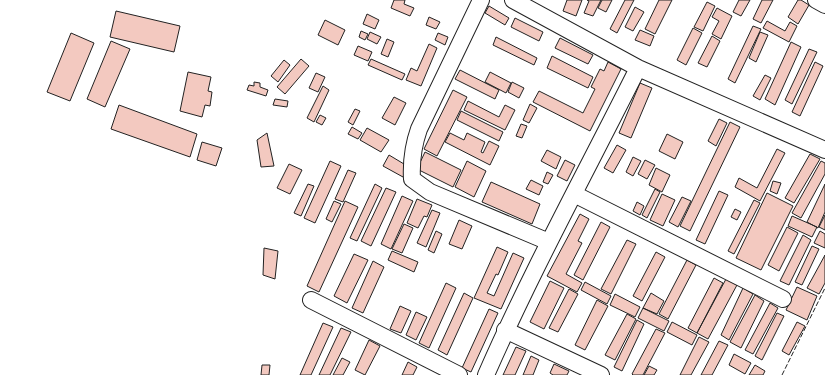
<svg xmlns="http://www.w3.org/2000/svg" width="825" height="375" viewBox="0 0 825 375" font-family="Commissioner,sans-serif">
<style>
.building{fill:#f3c9c0;stroke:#222}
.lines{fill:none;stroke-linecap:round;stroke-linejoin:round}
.minor-casing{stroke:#222;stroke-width:18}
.minor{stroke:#fff;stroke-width:16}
.fence{stroke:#222;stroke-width:1;stroke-dasharray:5 2;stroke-linecap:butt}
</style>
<rect width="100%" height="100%" fill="#fff"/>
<!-- building -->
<path class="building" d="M394 0H405L404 4 414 8 410 16 391 8Z
M567 0H582L576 16 563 11Z
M587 0H601L593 16 584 13 589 1Z
M602 0H612L606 12 598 8Z
M625 0H634L617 33 610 29Z
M659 0H672L655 34 645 29Z
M739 0H750L741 16 733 12Z
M762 0H773L761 23 753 19Z
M798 0H801L809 5 798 24 788 17Z
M707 2 715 6 703 31 694 27Z
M489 6 509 18 505 25 485 13Z
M635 7 644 12 633 31 625 27Z
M717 8 732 16 721 39 712 34 719 21 712 17Z
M116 11 180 26 174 52 110 37Z
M367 14 379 20 375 29 363 24Z
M429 17 440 22 436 29 426 25Z
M515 18 543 32 539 41 511 27Z
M325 20 345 30 338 45 318 35Z
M767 21 785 31 790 22 797 26 789 42 763 28Z
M753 26 761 29 735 83 728 79Z
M693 28 702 33 686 65 677 60Z
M640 30 654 36 650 46 635 40Z
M361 31 368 34 365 40 359 37Z
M370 32 381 37 377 44 367 39Z
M760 32 768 35 756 62 749 58Z
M71 33 94 43 70 101 47 92Z
M438 33 448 37 445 45 435 40Z
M712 36 720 41 707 67 698 63Z
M496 37 537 58 534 65 493 45Z
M560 38 593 55 588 64 555 48Z
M387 39 394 42 388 57 381 54Z
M111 41 130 49 105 107 87 99Z
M791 42 801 47 775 105 765 99Z
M429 44 437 48 421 86 406 80 411 68 417 71Z
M358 46 372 52 368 61 354 55Z
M809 49 817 52 792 104 785 100Z
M552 56 593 77 588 88 547 68Z
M301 59 309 66 285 94 277 87Z
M371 59 405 74 402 80 368 65Z
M284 60 290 65 278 82 271 76Z
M608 62 621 69 590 131 533 102 539 91 583 113 595 89 591 87 600 69 604 71Z
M815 62 823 66 800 116 792 112Z
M460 70 499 90 495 99 455 79Z
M188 72 211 77 208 91 212 92 210 106 205 105 202 117 180 111Z
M490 72 511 83 506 93 485 82Z
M316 73 325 77 318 92 309 88Z
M765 75 771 78 760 100 753 96Z
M254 82 260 83V87L268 90 266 96 247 90 249 85 254 86Z
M512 82 524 88 519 98 508 92Z
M640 83 652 88 631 138 619 133Z
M323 86 329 90 314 122 307 118Z
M453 90 467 97 437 156 424 149Z
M394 97 406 103 395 125 382 118Z
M275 99 288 101 287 107 273 105Z
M468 101 499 117 505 105 515 110 505 130 464 110Z
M530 104 537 108 529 123 523 120Z
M119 105 197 134 190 157 111 129Z
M355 109 360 111 353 125 348 122Z
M461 111 503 132 499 141 457 120Z
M320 115 326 118 322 125 316 122Z
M719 119 727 123 716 146 708 141Z
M730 122 740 127 690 231 680 226Z
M521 124 527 126 522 138 516 136Z
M352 127 362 133 358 139 348 134Z
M367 128 389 140 381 152 360 140Z
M267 133 274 166 261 167 257 140Z
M450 133 464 140 467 133 485 142 481 152 483 153 489 141 499 146 490 165 445 142Z
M667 134 683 142 675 159 659 151Z
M202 142 222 148 216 166 197 160Z
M617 145 626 150 613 173 604 168Z
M777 149 785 153 760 201 735 187 739 178 757 188Z
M547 150 561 157 556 169 541 161Z
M425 152 461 170 453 187 417 169Z
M810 154 820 159 794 203 785 198Z
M389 155 409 167 403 177 383 166Z
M633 157 641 161 633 176 626 172Z
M565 160 575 165 567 181 557 176Z
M645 160 655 165 647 179 638 174Z
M330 161 341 166 315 223 304 218Z
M467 161 486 171 474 197 455 187Z
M821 161 825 163V174L801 218 792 213Z
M289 164 302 170 290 194 277 188Z
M656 168 670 175 662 192 649 185Z
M348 170 356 173 343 202 335 199Z
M547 172 553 175 548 184 543 182Z
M531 180 543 186 539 195 526 189Z
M773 181 781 183 777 194 770 191Z
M491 182 540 204 532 224 482 202Z
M308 184 314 186 301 216 294 213Z
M375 184 382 188 357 241 350 238Z
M825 184V212L818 228 807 222Z
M386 188 396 192 371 246 361 241Z
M655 189 660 192 647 218 642 215Z
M719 191 728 195 705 244 696 240Z
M767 193 793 206 761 270 736 258Z
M662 194 675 200 663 226 650 220Z
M402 196 413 201 391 249 381 244Z
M682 197 691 201 678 227 669 222Z
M417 199 432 205 427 217 424 216 418 228 407 223Z
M754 200 760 203 734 254 728 251Z
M334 201 341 204 332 222 326 219Z
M345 201 358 207 319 292 307 286Z
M637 202 644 206 640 215 633 211Z
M735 209 741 212 737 220 731 217Z
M432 210 440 213 426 247 417 243Z
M580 214 589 219 578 241 582 243 566 274 582 283 577 292 547 276Z
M825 215V230L819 227Z
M792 216 817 227 812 237 788 226Z
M459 220 472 226 462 249 449 244Z
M601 222 610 227 583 280 574 275Z
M404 224 413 228 402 253 392 249Z
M787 227 798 233 779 271 768 265Z
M436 231 442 234 434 253 428 250Z
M820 231 825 234V248L814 243Z
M803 235 811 240 789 285 780 281Z
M627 240 636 244 611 294 601 289Z
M812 246 819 249 802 285 795 282Z
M497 247 508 252 498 275 496 274 487 293 494 296 513 253 524 258 501 309 474 298Z
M264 248 278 251 275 279 263 275Z
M392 251 418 262 414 272 388 260Z
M656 252 665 257 642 301 633 296Z
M354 254 368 260 347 303 334 296Z
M825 255V283L819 294 807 288Z
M687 260 696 265 668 319 659 314Z
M373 261 384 267 363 313 352 308Z
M714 278 723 283 697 333 688 328Z
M726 279 737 285 708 339 697 333Z
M550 281 564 288 544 329 530 322Z
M585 282 611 296 607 304 581 290Z
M446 283 456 288 429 348 419 343Z
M797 287 817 296 807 320 786 310Z
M743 288 753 294 729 340 721 335Z
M569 289 578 294 558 332 549 328Z
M464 293 473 298 447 355 438 350Z
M651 293 664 301 657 314 643 308Z
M615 294 640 307 635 317 610 305Z
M755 295 764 301 741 348 730 342Z
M597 300 608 306 585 350 575 345Z
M770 303 778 308 753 354 745 350Z
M400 306 411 311 401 333 390 329Z
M643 308 669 321 664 331 638 318Z
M489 309 498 313 471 372 462 368Z
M416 312 427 317 416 340 406 335Z
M777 313 784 316 762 360 755 356Z
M627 314 636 319 615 360 605 355Z
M637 320 644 324 622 371 614 367Z
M672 322 697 335 692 345 667 332Z
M797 322 805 326 789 355 782 351Z
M323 323 333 327 311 375H300Z
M341 328 351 332 330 375H319Z
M656 329 665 333 643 375H633L632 374Z
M699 337 709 342 691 375H680Z
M369 340 380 346 365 375 355 370Z
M719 341 728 345 712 375H701Z
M516 347 526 351 515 375H503Z
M734 354 751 363 745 374 729 365Z
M531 356 539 360 533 375H523Z
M342 358 350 362 343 375H333Z
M408 362 417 367 413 375H402Z
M554 364 569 371 567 375H553L550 373Z
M262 365H270L269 375H261Z
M755 365 765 371 763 375H749Z
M649 366 657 370 654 375H644Z"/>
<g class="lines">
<!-- minor casing -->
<g class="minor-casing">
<path id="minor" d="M481 0 419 129C413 146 411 161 412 179L430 192 549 242
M513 0 638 68 825 150
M816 0 825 5
M574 194 783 299
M311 300 459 375
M505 330 601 375
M486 375C532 270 587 170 638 68"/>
</g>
<!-- minor -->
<use href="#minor" class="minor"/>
<!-- fence -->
<path class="fence" d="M782 375 825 288"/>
</g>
</svg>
